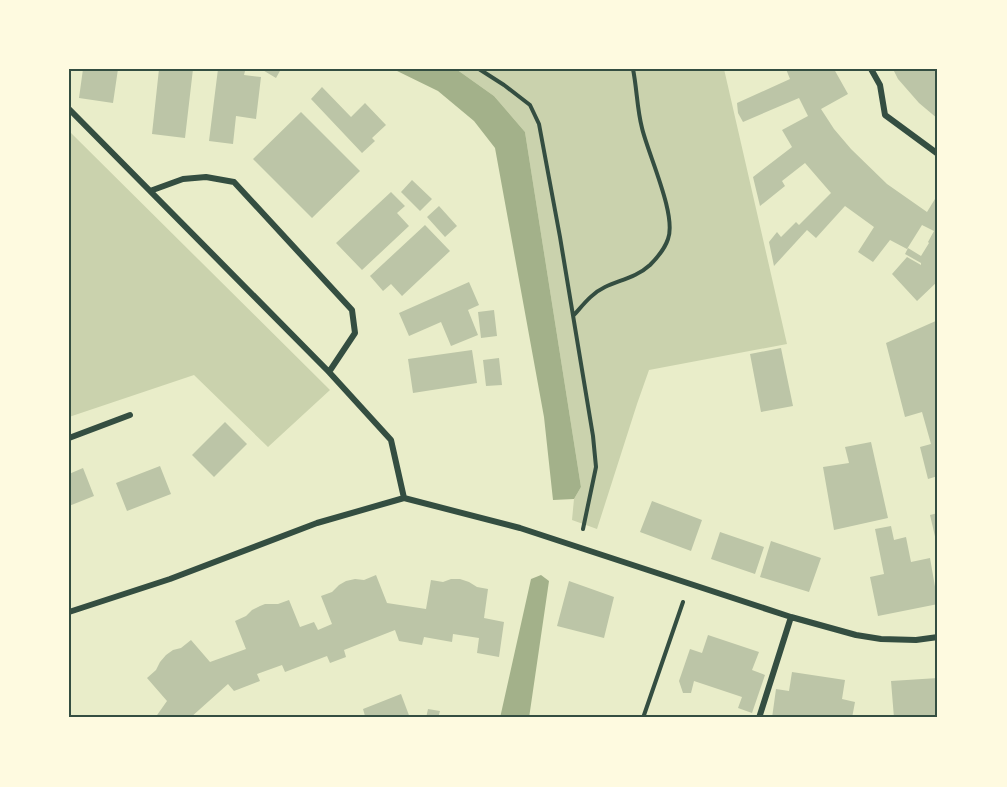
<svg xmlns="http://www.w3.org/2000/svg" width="1007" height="787" viewBox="0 0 1007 787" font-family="'Source Sans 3',sans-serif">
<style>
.green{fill:#cad2ad}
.water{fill:#a3b18a}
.building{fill:#bcc5a7}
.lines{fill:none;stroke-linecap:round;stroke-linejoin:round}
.path{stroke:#344e41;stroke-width:4}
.minor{stroke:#344e41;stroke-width:6}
.neatline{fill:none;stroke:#344e41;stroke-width:2}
</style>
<rect width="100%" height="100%" fill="#e9edc9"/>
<!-- green -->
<path class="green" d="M456 69H724L787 344 649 370 637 404 597 529 572 520 574 499 581 487 525 132 494 96Z
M69 131 330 390 268 447 194 375 69 417Z"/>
<!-- water -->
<path class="water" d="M393 69H456L494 96 525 132 581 487 574 499 553 500 544 417 495 148 474 121 438 91Z
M541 575 549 581 529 718H500L531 579Z"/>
<!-- building -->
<path class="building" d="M83 69H118L113 103 79 98Z
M159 69H193L185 138 152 134Z
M218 69 245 71 244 75 261 77 256 119 236 116 233 144 209 141Z
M261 69H281L276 78Z
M786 69H834L848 94 821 109 834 129 851 149 887 184 927 212 938 194V267L936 272 938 273V281L917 301 892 274 907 257 921 265V263L905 254 908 248 921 256 929 243 928 242 934 231 922 225 907 249 890 240 873 262 858 252 874 227 845 206 816 238 807 230 774 266 769 242 777 232 781 237 796 222 799 225 831 193 805 163 782 181 785 186 760 206 753 177 792 147 782 130 808 116 799 98 743 122 738 113 737 103 790 79Z
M893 69H938V119L919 103 898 79Z
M322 87 351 117 365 103 386 125 372 138 375 141 362 153 311 99Z
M301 112 360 171 312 218 253 159Z
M412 180 432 199 420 211 401 192Z
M391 192 405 206 397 213 409 226 362 270 336 243Z
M439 206 457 226 445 237 427 217Z
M425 225 450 251 402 296 391 284 383 291 370 276Z
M469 282 479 305 468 310 478 335 451 346 441 322 409 336 399 313Z
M494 310 497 336 481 338 478 312Z
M938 320V476L928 479 920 447 931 444 922 412 905 417 886 343Z
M781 348 793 406 761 412 750 354Z
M472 350 477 383 413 393 408 359Z
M499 358 502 385 486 386 483 360Z
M225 422 247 444 214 477 192 455Z
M871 442 888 518 834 530 823 467 849 463 845 447Z
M160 466 171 494 127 511 116 483Z
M83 468 94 496 69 506V474Z
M652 501 702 520 691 551 640 532Z
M938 513V545H937L930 515Z
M891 526 894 540 906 537 911 562 930 558 938 604 878 616 870 577 884 574 875 529Z
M720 532 764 547 755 574 711 559Z
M771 541 821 558 809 592 760 577Z
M376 575 387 603 426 609 431 580 443 582 451 579H460L469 582 477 587 488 589 484 618 504 622 499 657 477 653 479 638 453 634 452 642 424 637 422 645 399 641 395 630 344 650 346 657 330 663 327 656 285 672 282 665 257 674 260 681 234 691 228 684 190 718H155L167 701 147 678 156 670 160 662 166 655 173 650 181 648 191 640 210 662 246 649 235 621 246 616 252 610 260 606 265 604H278L289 600 300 627 314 622 318 630 332 624 321 596 332 592 339 585 346 581 355 579 364 580Z
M569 581 614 597 604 638 557 626Z
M708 635 759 652 752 670 765 675 752 713 738 708 742 697 694 681 691 693H683L679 681 690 649 702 653Z
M792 672 845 680 842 699 855 702 852 718H772L776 689 789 691Z
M938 678V718H894L891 681Z
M401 694 410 718H360L365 716 363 709Z
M428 709 440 711 438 718H426Z"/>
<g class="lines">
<!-- path -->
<path class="path" d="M479 69 504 85 530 105 539 124 560 237 593 436 596 467 583 529
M574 315C583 305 592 293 605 287 620 280 637 277 650 265 657 258 665 248 668 239 677 215 648 154 642 128 637 109 637 89 633 69
M643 718 683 602"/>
<!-- minor -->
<path class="minor" d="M871 69 880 85 885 115 938 154
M69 109 329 372 391 440 404 498
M150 191 183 179 206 177 234 182 352 310 355 333 329 372
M69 438 130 415
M404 498 520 528 791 617 856 635 881 639 916 640 938 637
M69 612 170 579 317 523 404 498
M759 718 791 617"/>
</g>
<!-- border -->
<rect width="1007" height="787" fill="none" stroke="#fefae0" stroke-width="141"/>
<rect x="70" y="70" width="866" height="646" class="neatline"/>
</svg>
